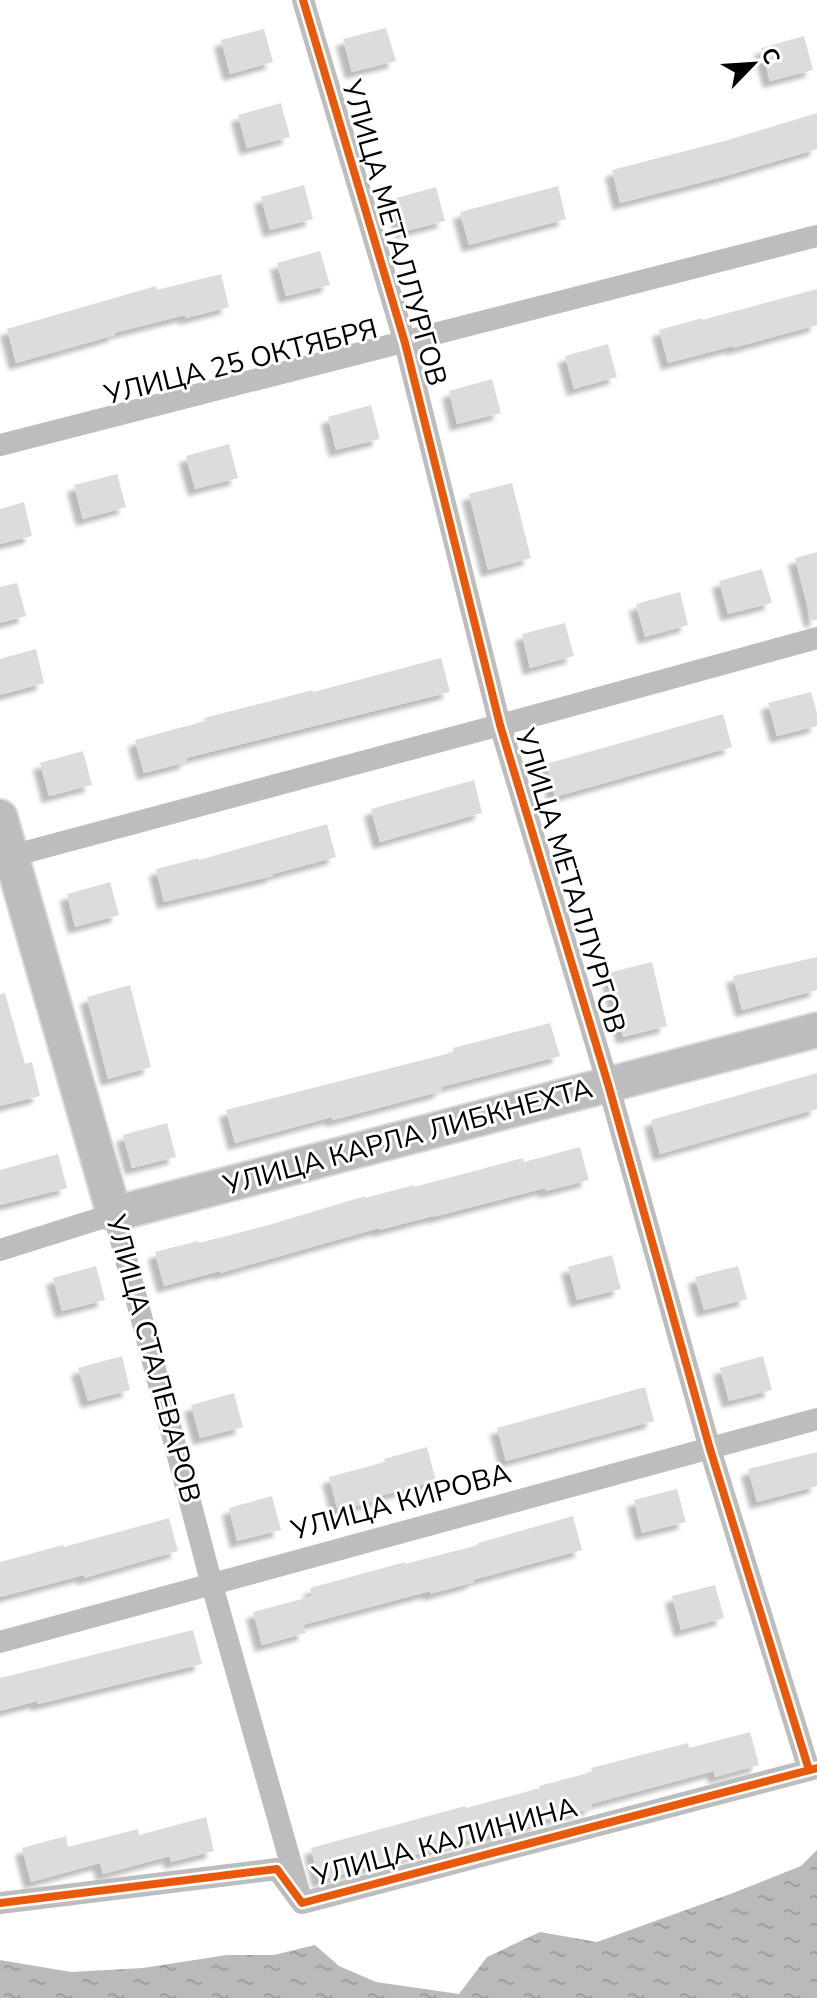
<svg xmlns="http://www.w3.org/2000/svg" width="817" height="1998" viewBox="0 0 817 1998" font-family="'Nunito Sans',sans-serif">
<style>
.water{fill:url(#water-ripples)}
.building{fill:#dcdcdc;filter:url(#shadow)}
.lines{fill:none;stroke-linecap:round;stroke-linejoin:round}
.primary-casing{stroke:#dbdbdb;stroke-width:38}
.street{stroke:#bdbdbd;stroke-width:22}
.primary{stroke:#bdbdbd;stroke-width:34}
.cycleway-casing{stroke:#fff;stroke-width:13}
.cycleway{stroke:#e8590c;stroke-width:8}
.labels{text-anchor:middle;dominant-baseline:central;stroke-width:6;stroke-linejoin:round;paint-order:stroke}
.street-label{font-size:28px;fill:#000;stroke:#fff}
</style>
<defs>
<pattern id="water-ripples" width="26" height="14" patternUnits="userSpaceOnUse" patternTransform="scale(2)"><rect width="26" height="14" fill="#bababa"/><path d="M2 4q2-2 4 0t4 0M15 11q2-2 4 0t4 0" fill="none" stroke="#9e9e9e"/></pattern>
<filter id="shadow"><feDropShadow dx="-7" dy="7" stdDeviation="2" flood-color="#0004"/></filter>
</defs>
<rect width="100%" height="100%" fill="#fff"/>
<!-- water -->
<path class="water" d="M817 1850V1998H0V1960L71 1972 143 1968 227 1955H274L315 1945 339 1966 376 1982 459 1994 487 1957 540 1932 597 1942 733 1893 801 1866Z"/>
<!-- building -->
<path class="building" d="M386 28 396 61 352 72 343 39Z
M264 29 273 62 230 74 221 40Z
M804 36 813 70 770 81 761 48Z
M281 103 290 137 247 148 238 115Z
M817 113V149L722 177 620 203 612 170 728 140Z
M304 185 313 219 270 230 261 197Z
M558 186 566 219 469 245 460 212Z
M436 187 445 221 402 232 393 199Z
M320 251 330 285 286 296 277 263Z
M221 274 229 307 186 318 185 315 114 333 115 335 16 363 7 329 156 286 157 290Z
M817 289V325L733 348V346L668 363 659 330 702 318V320Z
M608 344 617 377 574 389 565 356Z
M492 379 501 413 457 424 449 391Z
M371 405 380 439 336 450 328 417Z
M229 444 238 478 195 489 186 456Z
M117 474 126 507 83 519 74 485Z
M512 483 531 558 488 570 469 494Z
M24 502 32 536 0 544V509Z
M817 552V620H811L795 558Z
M762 569 772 603 728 614 719 581Z
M17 583 26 616 0 623V587Z
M680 592 688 625 645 637 636 604Z
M565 623 574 656 530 668 522 634Z
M36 649 44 683 0 695V659Z
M441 658 450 692 186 758 187 762 144 773 135 740 205 721 204 718 313 690V692Z
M811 692 817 713V726L777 736 768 703Z
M723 714 732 747 555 797 546 764Z
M83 751 92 785 49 796 40 763Z
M474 780 482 813 380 842 371 809Z
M327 824 336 857 273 874V876L164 902 156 869 199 858V860Z
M110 882 119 915 75 927 67 894Z
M817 957V990L742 1010 733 976Z
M652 962 667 1026 623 1037 608 973Z
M130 985 151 1067 108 1079 87 997Z
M5 993 25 1064 32 1062 40 1096 0 1106V994Z
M550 1023 560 1056 441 1087 442 1091 333 1120 332 1117 235 1143 226 1110 454 1052 453 1048Z
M817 1073V1109L660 1154 651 1120Z
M167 1123 176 1157 132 1168 123 1135Z
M580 1147 589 1180 546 1191 545 1188 433 1217V1216L379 1230V1228L220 1273V1271L164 1286 155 1252 198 1241 199 1243 269 1225 365 1196V1198L414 1185V1187L523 1158 524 1162Z
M58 1154 67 1188 0 1205V1170Z
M612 1255 621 1289 577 1300 568 1267Z
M96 1266 105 1300 62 1311 53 1278Z
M738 1266 747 1299 704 1310 695 1277Z
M122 1356 130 1390 88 1401 78 1368Z
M763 1356 772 1390 729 1401 720 1368Z
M645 1387 654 1421 506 1461 497 1428Z
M234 1393 243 1427 200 1438 191 1405Z
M427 1447 436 1481 380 1496 381 1499 338 1511 329 1477 385 1462 384 1459Z
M817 1452V1486L757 1502 748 1469Z
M677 1489 686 1522 642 1533 634 1500Z
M272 1496 281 1530 237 1541 229 1508Z
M573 1516 582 1550 473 1580 474 1582 430 1594V1591L303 1625 306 1633 262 1645 253 1612 313 1596 310 1588 405 1562V1564L478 1545V1543Z
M169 1518 178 1551 84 1578V1575L0 1597V1562L63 1545 64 1547Z
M715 1585 724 1618 681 1630 672 1596Z
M193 1630 202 1664 38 1704 37 1701 0 1711V1678Z
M750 1732 759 1765 715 1777 714 1771 591 1804 592 1808 535 1823 536 1825 493 1836 492 1834 319 1881 311 1848 465 1806 466 1808 540 1788 539 1786 592 1772 591 1768 688 1743 689 1748Z
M206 1817 214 1851 171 1862 170 1856 103 1874 100 1863 31 1882 22 1848 66 1836 68 1847 138 1829 139 1835Z"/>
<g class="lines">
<!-- primary casing -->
<g class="primary-casing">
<path id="primary" d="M0 817 114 1214 817 1030"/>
</g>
<!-- street -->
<path class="street" d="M303 0 405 343 500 725 608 1084 710 1449 809 1770
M0 445 817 236
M0 859 500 725 817 638
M0 1250 114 1214 212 1585 299 1892
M0 1642 817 1419
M0 1903 277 1869 302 1903 817 1768"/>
<!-- primary -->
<use href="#primary" class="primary"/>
<!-- cycleway casing -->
<g class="cycleway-casing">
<path id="cycleway" d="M303 0 405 343 500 725 608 1084 710 1449 809 1770
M0 1903 277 1869 302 1903 817 1768"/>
</g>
<!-- cycleway -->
<use href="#cycleway" class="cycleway"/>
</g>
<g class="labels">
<!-- street labels -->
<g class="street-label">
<text transform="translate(394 233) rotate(74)">УЛИЦА МЕТАЛЛУРГОВ</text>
<text transform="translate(241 362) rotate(-14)">УЛИЦА 25 ОКТЯБРЯ</text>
<text transform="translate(570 881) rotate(73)">УЛИЦА МЕТАЛЛУРГОВ</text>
<text transform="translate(408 1137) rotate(-15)">УЛИЦА КАРЛА ЛИБКНЕХТА</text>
<text transform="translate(153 1359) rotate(75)">УЛИЦА СТАЛЕВАРОВ</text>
<text transform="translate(401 1502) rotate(-15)">УЛИЦА КИРОВА</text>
<text transform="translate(445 1842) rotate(-15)">УЛИЦА КАЛИНИНА</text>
</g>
</g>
<!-- north arrow -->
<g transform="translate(753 64) rotate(65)" stroke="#ffffff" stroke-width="6" paint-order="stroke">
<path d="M0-6L14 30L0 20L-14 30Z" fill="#000000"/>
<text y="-12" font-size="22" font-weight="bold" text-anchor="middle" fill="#000000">С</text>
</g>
</svg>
